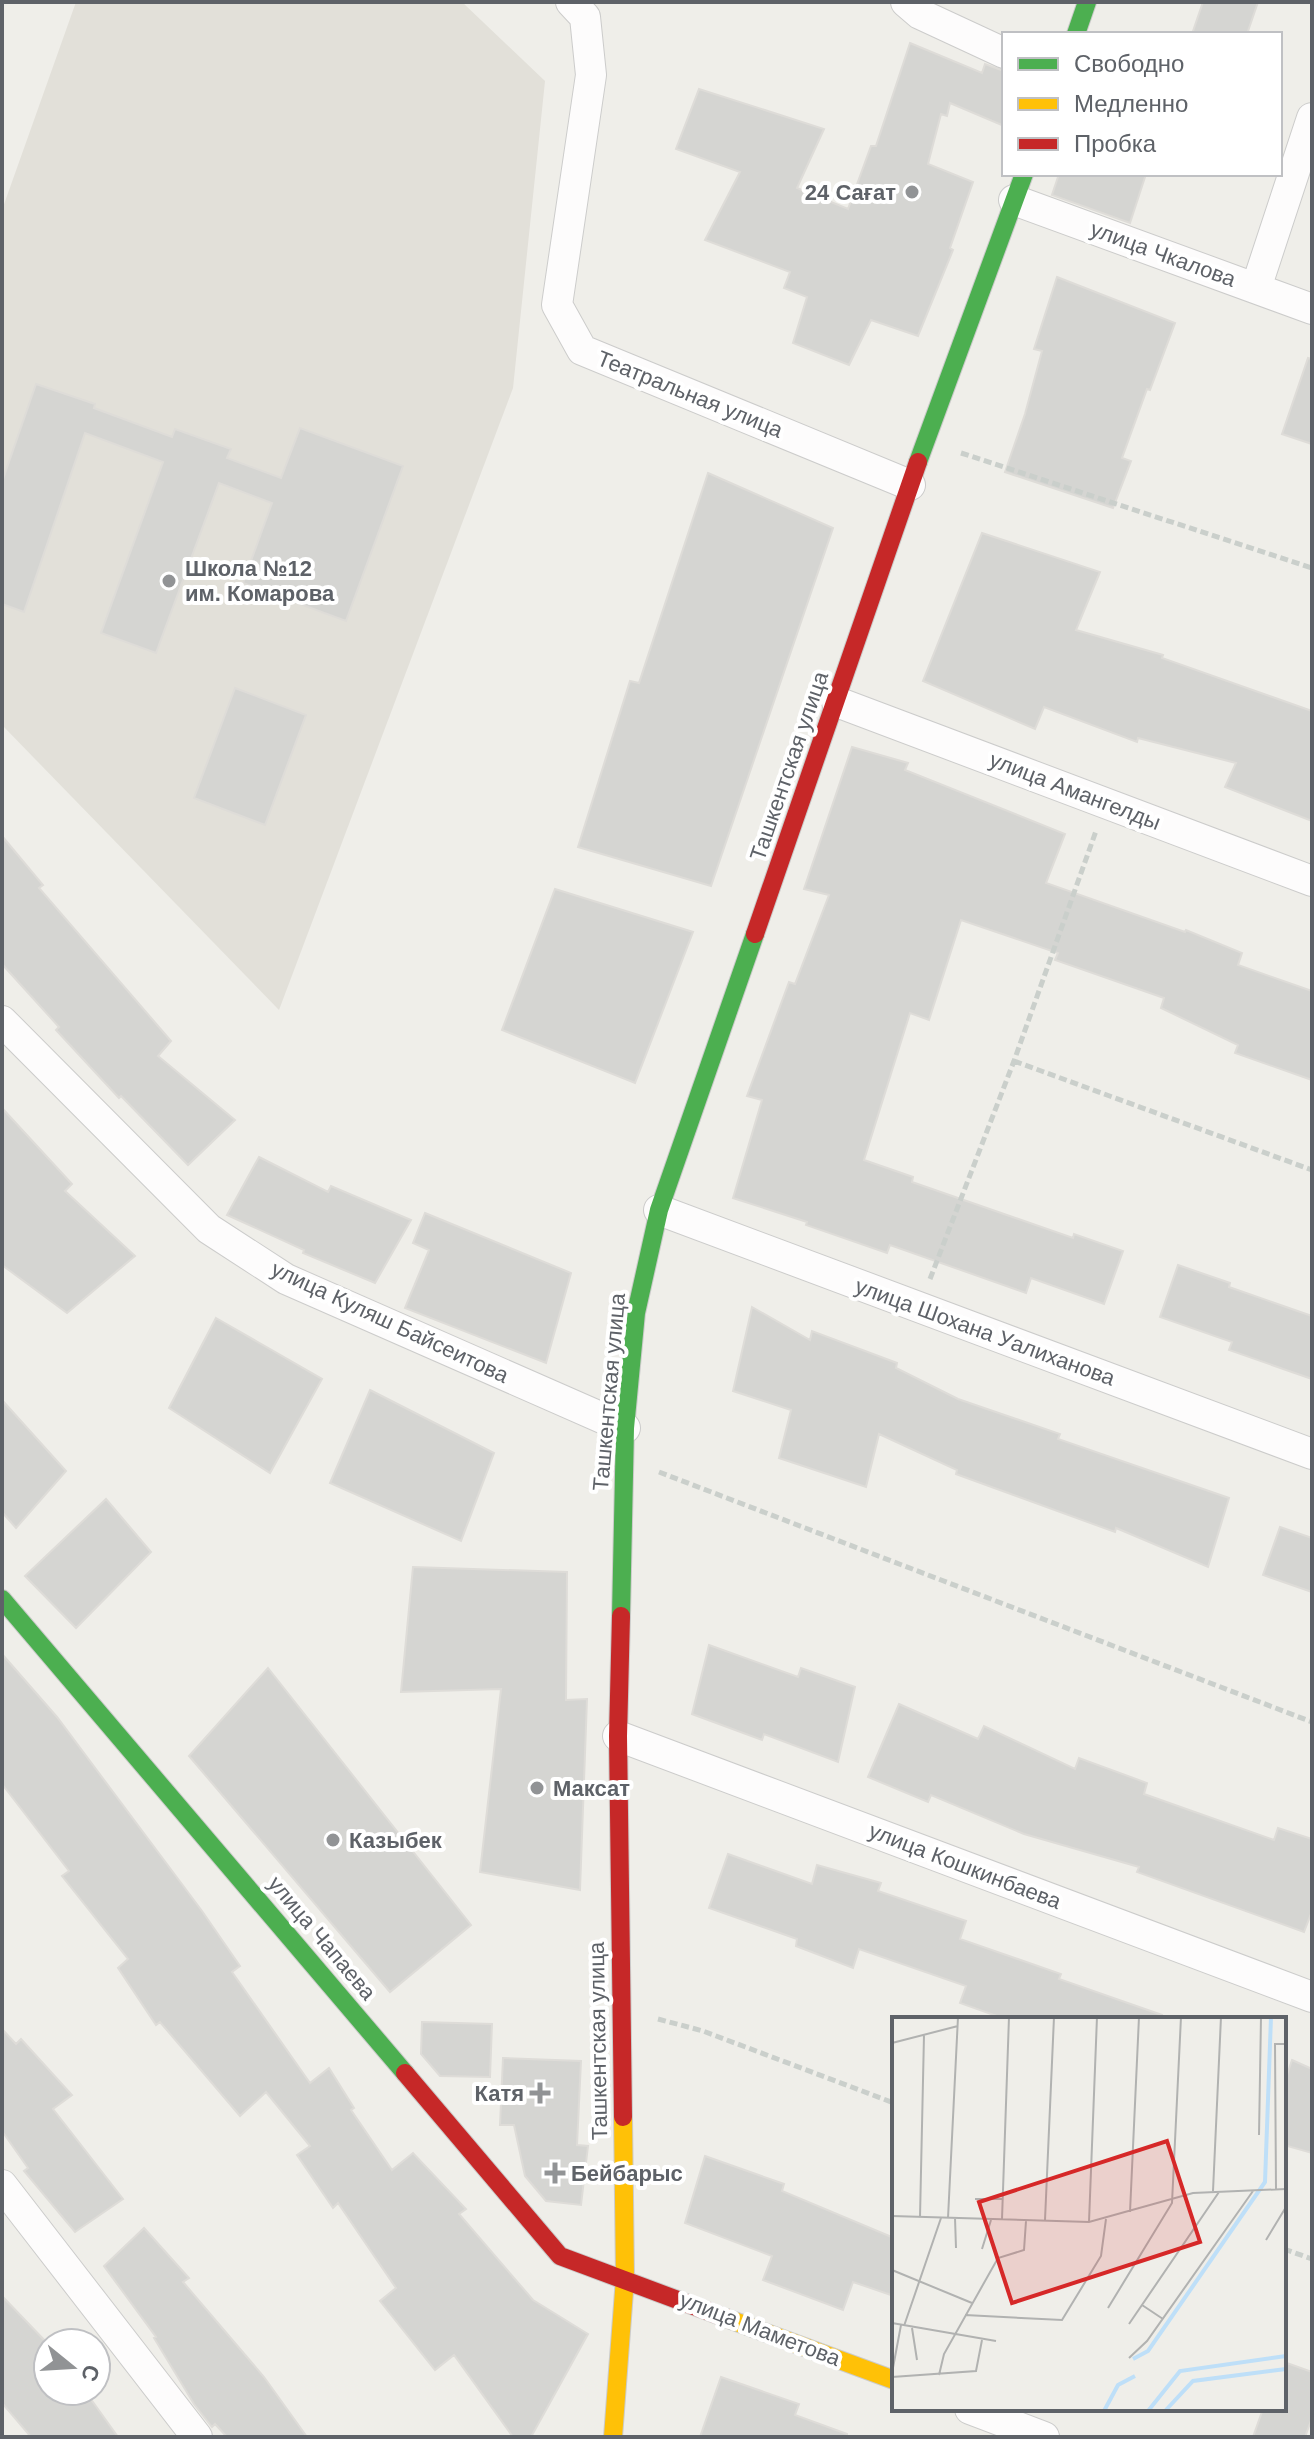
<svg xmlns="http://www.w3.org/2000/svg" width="1314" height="2439" viewBox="0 0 1314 2439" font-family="Helvetica,sans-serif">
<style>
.education{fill:#e2e0d9}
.building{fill:#d5d5d2;stroke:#dedcd8;stroke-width:2}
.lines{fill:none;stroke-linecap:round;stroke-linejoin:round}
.street-casing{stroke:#cccccb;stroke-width:32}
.fast-casing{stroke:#cbcbca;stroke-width:20}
.slow-casing{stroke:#cbcbca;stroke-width:20}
.jam-casing{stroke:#cbcbca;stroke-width:20}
.path{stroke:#cacfcb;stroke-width:5;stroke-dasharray:8 4;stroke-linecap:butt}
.street{stroke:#fdfcfc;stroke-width:30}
.fast{stroke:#4caf50;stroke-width:18}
.slow{stroke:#ffc107;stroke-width:18}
.jam{stroke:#c62828;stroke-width:18}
.poi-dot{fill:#919395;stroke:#fff;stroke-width:3}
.labels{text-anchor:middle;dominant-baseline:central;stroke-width:8;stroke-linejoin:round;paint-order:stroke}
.poi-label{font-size:22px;font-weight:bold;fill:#5e6268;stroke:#fff;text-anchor:start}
.street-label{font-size:22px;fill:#5e6268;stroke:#fff}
.inset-river{fill:none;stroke:#bedff8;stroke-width:4}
.inset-road{fill:none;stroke:#b1b2b1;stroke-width:2}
.view{fill:#d62828;fill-opacity:0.15;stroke:#d62828;stroke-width:4}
.inset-edge{fill:none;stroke:#5e6268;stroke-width:4}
</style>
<rect width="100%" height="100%" fill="#efeee9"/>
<!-- education -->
<path class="education" d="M76 2H462L545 81 513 388 279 1010 2 725V210Z"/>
<!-- building -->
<path class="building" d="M1203 2H1258L1247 34H1192Z
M910 43 982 73 985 64 1004 71V126L950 103 947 116 941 114 928 164 973 182 950 248 953 250 918 336 871 320 849 365 793 343 807 297 784 288 790 272 705 240 740 172 676 149 699 89 824 129 797 188 848 209 871 146H876Z
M1059 174H1146L1130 223 1052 195Z
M1057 277 1175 323 1150 390 1147 389 1122 458 1131 461 1113 508 1005 472 1025 414 1042 351 1034 349Z
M1308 358 1312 359V444L1282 434Z
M36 384 95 404 94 408 172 437 175 429 231 449 227 458 281 478 300 428 403 466 346 621 243 583 272 503 219 483 156 653 101 633 163 462 85 433 24 612 2 604V482Z
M708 473 833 528 711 886 578 847 630 681 639 683Z
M982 533 1100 572 1076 630 1163 655 1162 658 1312 711V821L1225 787 1236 763 1138 738 1137 742 1044 707 1035 729 923 681Z
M235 688 306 715 265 825 194 798Z
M852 747 908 763 905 770 1065 834 1046 883 1185 932 1186 930 1242 953 1238 965 1312 991V1080L1235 1053 1238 1045 1161 1008 1164 998 1055 960 1058 953 961 920 929 1020 910 1013 864 1160 913 1177 912 1182 1073 1238 1074 1234 1123 1251 1104 1304 1031 1278 1026 1293 890 1245 887 1253 806 1225 807 1222 733 1198 762 1100 747 1096 789 982 795 984 829 895 804 889Z
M2 836 43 885 39 888 171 1041 158 1056 235 1120 188 1165 121 1096 119 1098 56 1030 59 1027 2 964Z
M555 889 693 932 635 1083 502 1030Z
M2 1108 72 1184 65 1191 135 1256 67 1313 2 1265Z
M259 1157 328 1192 331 1186 411 1220 375 1283 303 1253 304 1250 227 1215Z
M425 1213 571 1273 546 1363 405 1308 429 1250 413 1243Z
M1178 1265 1230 1283 1229 1287 1312 1316V1379L1229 1350 1232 1342 1160 1317Z
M752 1307 810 1340 812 1331 897 1363 896 1368 958 1399 1060 1434 1058 1439 1229 1498 1208 1567 1116 1528 1115 1532 956 1474 957 1470 879 1434 866 1487 779 1458 791 1410 733 1391Z
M216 1318 322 1379 270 1473 169 1408Z
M370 1390 494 1453 461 1541 330 1483Z
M2 1400 66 1471 16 1528 2 1512Z
M106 1499 151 1552 76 1628 25 1576Z
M1280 1527 1312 1538V1592L1263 1575Z
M413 1567 567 1572 566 1700 587 1699 580 1890 480 1872 501 1689 401 1692Z
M709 1645 798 1677 801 1668 855 1687 838 1762 764 1734 762 1740 692 1714Z
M2 1654 57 1717 202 1911 240 1966 232 1972 310 2083 329 2068 354 2108 351 2110 392 2170 413 2153 466 2209 459 2214 533 2300 588 2334 531 2437H513L454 2355 435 2370 380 2301 396 2288 338 2203 333 2208 297 2155 310 2146 266 2092 240 2116 160 2022 156 2025 118 1968 128 1959 62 1876 69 1871 2 1784Z
M268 1668 471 1925 390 1992 189 1756Z
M899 1704 978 1739 984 1726 1075 1769 1079 1758 1147 1783 1144 1794 1274 1840 1278 1828 1312 1839V1911L1304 1932 1137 1872 1139 1867 1024 1834 931 1795 928 1802 868 1777Z
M728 1854 812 1884 817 1865 881 1883 878 1891 966 1921 960 1939 1061 1974 1059 1979 1162 2015 1161 2019H1005L960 2003 966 1986 859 1949 853 1968 796 1946 797 1939 709 1908Z
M422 2022 492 2024 490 2077 440 2076 421 2054Z
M2 2029 16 2044 21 2039 72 2095 53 2109 123 2199 75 2232 24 2171 28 2168 2 2131Z
M503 2058 581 2061 577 2145 588 2146 581 2205 546 2201 525 2176 514 2125H500Z
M1292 2060 1312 2069V2153L1284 2145V2084Z
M705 2156 784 2184 782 2191 894 2238V2296L853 2282 843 2310 763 2280 772 2256 685 2223Z
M144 2228 189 2278 183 2282 264 2377 307 2437H227L215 2424 212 2427 194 2404 154 2338 156 2337 104 2266Z
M2 2296 48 2344V2391H85L118 2437H31L2 2403Z
M1284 2362 1312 2372V2418L1305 2437H1253L1263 2409H1284Z
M721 2377 799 2404 795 2415 847 2434V2437H700Z"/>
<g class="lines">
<!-- street casing -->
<g class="street-casing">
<path id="street" d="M571 2 585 17 591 75 557 305 582 350 910 485
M906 2 920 14 1004 53
M1014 200 1312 309
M1256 288 1312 118
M837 702 1312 881
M2 1021 209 1229 286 1279 625 1428
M659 1210 1312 1454
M618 1736 1312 1997
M2 2185 197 2437
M970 2409 1044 2437"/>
</g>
<!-- fast casing -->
<g class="fast-casing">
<path id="fast" d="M1076 34 1087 2
M918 462 1024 174
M2 1599 405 2073
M621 1616 625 1428 636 1313 659 1210 755 934"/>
</g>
<!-- slow casing -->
<g class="slow-casing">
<path id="slow" d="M726 2318 894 2380
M613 2437 625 2278 623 2117"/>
</g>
<!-- jam casing -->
<g class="jam-casing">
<path id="jam" d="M755 934 918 462
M621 1616 618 1736 623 2117
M405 2073 560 2256 726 2318"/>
</g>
<!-- path -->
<path class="path" d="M961 453 1312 568
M1014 1061 1312 1170
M930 1279 1014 1061 1096 831
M659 1472 1312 1722
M658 2019 703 2031 894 2103
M1284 2249 1312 2259"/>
<!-- street -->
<use href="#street" class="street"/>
<!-- fast -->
<use href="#fast" class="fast"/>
<!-- slow -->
<use href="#slow" class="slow"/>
<!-- jam -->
<use href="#jam" class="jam"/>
</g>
<!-- markers -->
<g class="poi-dot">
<circle cx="912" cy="192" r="8"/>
<circle cx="169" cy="581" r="8"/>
<circle cx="537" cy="1788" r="8"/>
<circle cx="333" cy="1840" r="8"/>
<path d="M536 2081h8v8h8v8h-8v8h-8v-8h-8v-8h8z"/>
<path d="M551 2161h8v8h8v8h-8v8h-8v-8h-8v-8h8z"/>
</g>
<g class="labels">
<!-- poi labels -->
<g class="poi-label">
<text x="896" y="192" text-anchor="end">24 Сағат</text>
<text x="185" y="568">Школа №12<tspan x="185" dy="25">им. Комарова</tspan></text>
<text x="553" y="1788">Максат</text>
<text x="349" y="1840">Казыбек</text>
<text x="524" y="2093" text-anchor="end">Катя</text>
<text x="571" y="2173">Бейбарыс</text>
</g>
<!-- street labels -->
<g class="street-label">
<text transform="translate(1163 254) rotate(20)">улица Чкалова</text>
<text transform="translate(690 394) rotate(22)">Театральная улица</text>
<text transform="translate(789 766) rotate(-71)">Ташкентская улица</text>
<text transform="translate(1075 791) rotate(21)">улица Амангелды</text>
<text transform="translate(390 1322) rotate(25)">улица Куляш Байсеитова</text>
<text transform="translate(985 1332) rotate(20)">улица Шохана Уалиханова</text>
<text transform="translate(609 1392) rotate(-85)">Ташкентская улица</text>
<text transform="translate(965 1866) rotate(21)">улица Кошкинбаева</text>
<text transform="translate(322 1938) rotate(50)">улица Чапаева</text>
<text transform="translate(598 2041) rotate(-91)">Ташкентская улица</text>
<text transform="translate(760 2329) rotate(21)">улица Маметова</text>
</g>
</g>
<!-- overview -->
<g transform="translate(892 2017)">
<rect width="394" height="394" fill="#efeee9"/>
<path class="inset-river" d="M241 342 256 334 373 165 379 0M212 394 226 368 243 359M256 394 288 354 394 339M273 394 301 364 394 352"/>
<path class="inset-road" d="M0 26 66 9M367 118 369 0M384 172 383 27H394M321 174 329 0M83 182H110M238 195 247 0M0 199 197 205 301 176 394 172M28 200 32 18M56 201 66 0M63 201 64 231M110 202 117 0M153 203 162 0M197 205 205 0M374 223 394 190M90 232 99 203M0 253 80 286M250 288 271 302M216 291 280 186 289 0M73 298 170 303 209 239 214 202M0 306 104 324M237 307 327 175M12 309 49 201M20 311 25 343M237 341 255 324 361 174M0 356 9 308M47 358 52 337 106 241 132 233 134 204M0 360 84 354 90 323"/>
<path class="view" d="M275 124 308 225 120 286 87 185Z"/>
<rect width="394" height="394" class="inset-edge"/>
</g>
<!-- border -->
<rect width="1314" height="2439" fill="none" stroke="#5e6268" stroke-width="8"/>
<!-- legend -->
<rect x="1002" y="32" width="280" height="144" fill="#ffffff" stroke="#bfc0c3" stroke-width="2"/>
<rect x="1018" y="58" width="40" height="12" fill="#4caf50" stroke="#bfc0c3" stroke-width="2"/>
<text x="1074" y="72" font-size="24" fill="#5e6268">Свободно</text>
<rect x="1018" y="98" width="40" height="12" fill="#ffc107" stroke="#bfc0c3" stroke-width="2"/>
<text x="1074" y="112" font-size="24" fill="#5e6268">Медленно</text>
<rect x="1018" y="138" width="40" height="12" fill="#c62828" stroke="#bfc0c3" stroke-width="2"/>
<text x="1074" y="152" font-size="24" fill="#5e6268">Пробка</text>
<!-- north arrow -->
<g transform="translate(72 2367) rotate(108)"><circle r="38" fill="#ffffff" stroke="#bfc0c3" stroke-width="2"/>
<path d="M0-6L14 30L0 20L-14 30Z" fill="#919395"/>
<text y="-12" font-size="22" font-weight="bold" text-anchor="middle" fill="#5e6268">С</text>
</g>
</svg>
